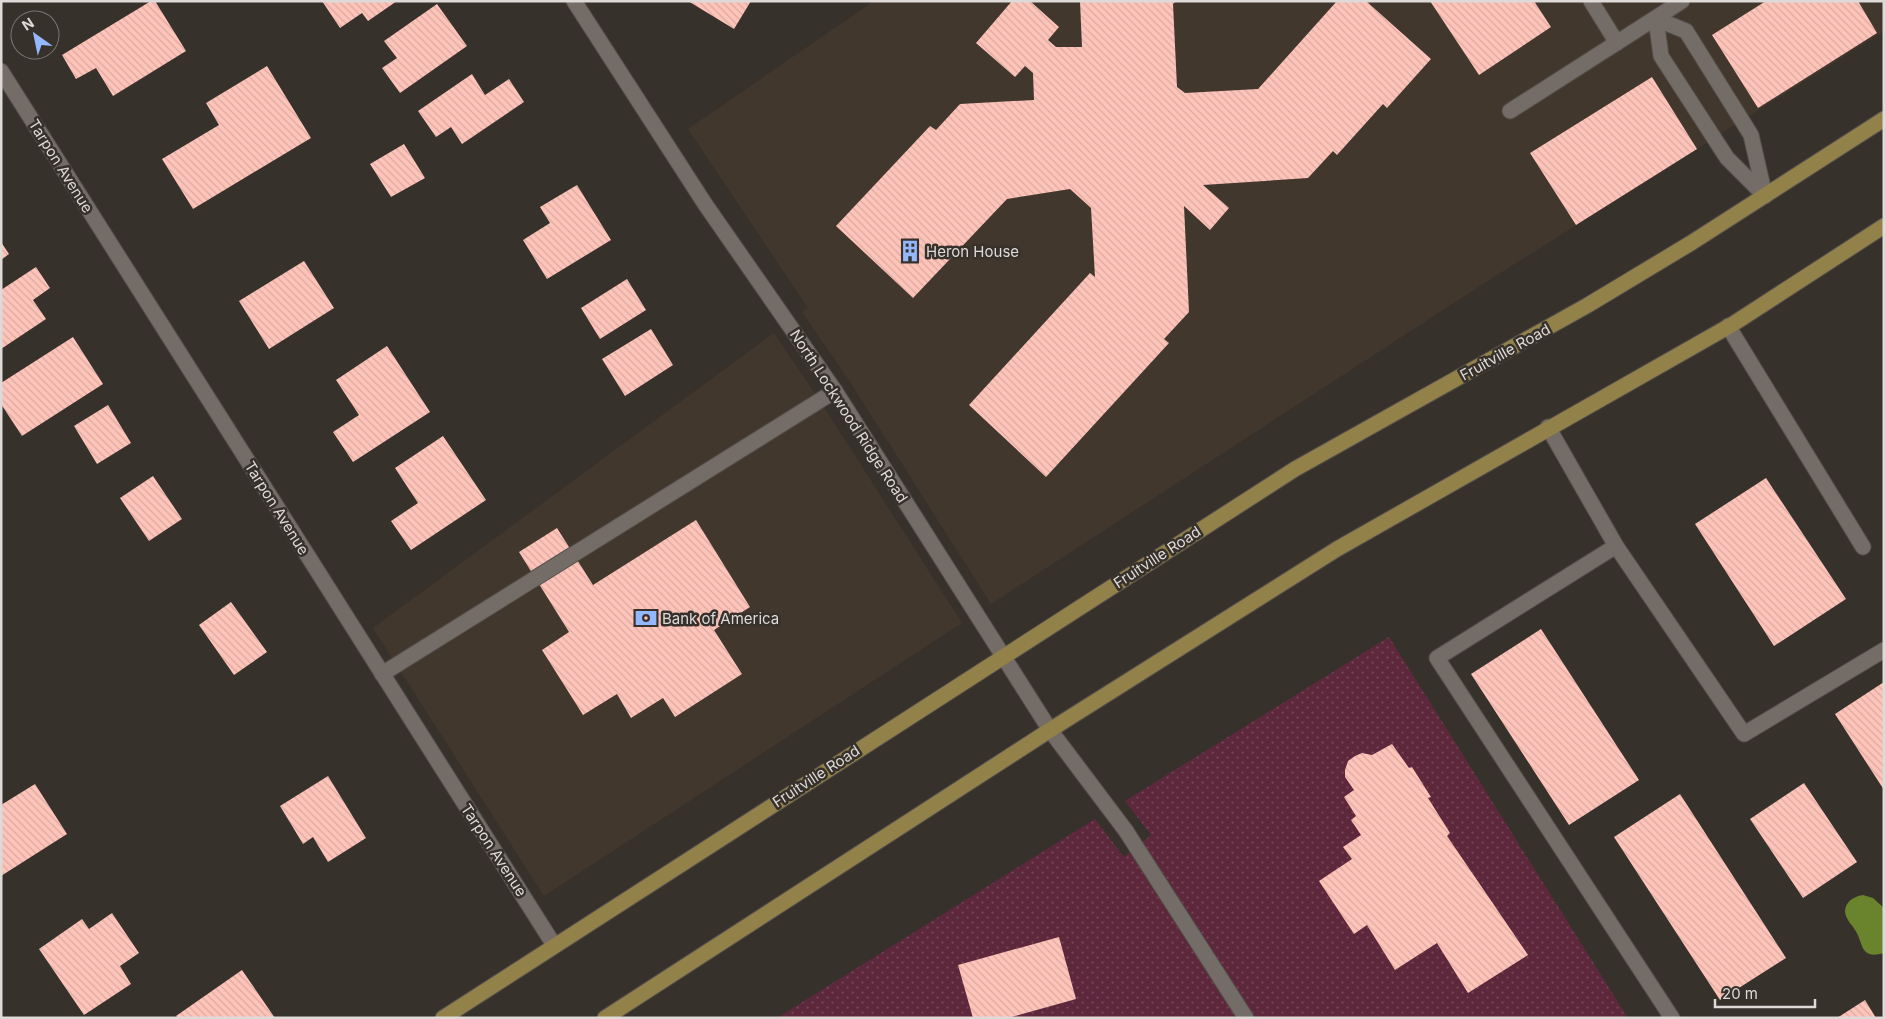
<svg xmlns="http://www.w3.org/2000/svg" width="1885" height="1019" viewBox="0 0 1885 1019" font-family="Inter,sans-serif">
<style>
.built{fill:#42372d}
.grass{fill:url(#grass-dots)}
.water{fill:#6a842e}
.building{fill:url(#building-back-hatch)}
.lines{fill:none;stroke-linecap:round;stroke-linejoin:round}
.service-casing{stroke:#544f4b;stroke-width:17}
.minor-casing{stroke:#544f4b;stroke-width:17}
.tertiary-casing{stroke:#544f4b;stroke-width:17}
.primary-casing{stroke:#544f4b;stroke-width:17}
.service{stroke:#746d67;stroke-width:15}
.minor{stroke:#746d67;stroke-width:15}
.tertiary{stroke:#746d67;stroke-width:15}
.primary{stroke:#93814a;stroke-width:15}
.labels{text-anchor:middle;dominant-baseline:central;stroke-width:5;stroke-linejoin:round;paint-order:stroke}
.street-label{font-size:15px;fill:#dedad7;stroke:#37312c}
.poi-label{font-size:15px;fill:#dedad7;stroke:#37312c;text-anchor:start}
</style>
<defs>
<pattern id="grass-dots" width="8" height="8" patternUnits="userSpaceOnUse" patternTransform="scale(1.25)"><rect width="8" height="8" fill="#5e283c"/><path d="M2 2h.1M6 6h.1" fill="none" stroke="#754757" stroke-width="1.8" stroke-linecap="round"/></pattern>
<pattern id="building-back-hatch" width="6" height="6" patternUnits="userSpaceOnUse" patternTransform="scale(1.25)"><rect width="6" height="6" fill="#ffc4b9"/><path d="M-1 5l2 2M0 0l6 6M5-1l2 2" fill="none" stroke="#d9aaa1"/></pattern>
</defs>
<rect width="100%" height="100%" fill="#37312c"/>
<!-- built -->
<path class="built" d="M874 1H1884V31L1483 284 991 604 850 382 802 312 808 308 688 129Z
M774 333 820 401 962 623 544 896 373 628Z"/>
<!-- grass -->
<path class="grass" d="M1389 637 1628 1018H777L1095 819 1124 857 1151 835 1125 801Z"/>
<!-- water -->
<path class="water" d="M1863 895 1873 898 1884 908V953C1859 960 1864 943 1855 930 1853 926 1850 924 1848 920 1840 907 1850 897 1863 895Z"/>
<!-- building -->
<path class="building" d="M151 1H155L186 51 113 96 96 68 76 79 62 55Z
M322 1H397L368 21 362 13 340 28Z
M688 1H751L734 29Z
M1012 1H1030L1059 27 1048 40 1056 47H1082L1080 1H1176L1173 4 1177 87 1185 93 1258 89 1337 1H1366L1431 59 1387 108 1383 104 1337 155 1333 151 1308 178 1203 185 1229 208 1210 230 1184 206 1189 312 1164 339 1169 343 1046 477 969 405 1090 273 1095 277 1091 208 1070 189 1007 199 913 298 836 226 930 126 936 130 960 104 1034 100 1033 73 1025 66 1015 77 976 43Z
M1430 1H1534L1551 27 1479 75Z
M1766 1H1858L1877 33 1758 108 1712 35Z
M437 4 467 46 400 93 382 68 397 58 384 41Z
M267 66 311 138 193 209 162 159 219 125 206 103Z
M472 74 485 95 509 79 524 102 462 144 451 127 436 137 418 111Z
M1652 77 1697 149 1576 225 1530 153Z
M404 144 425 178 391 197 370 164Z
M577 185 611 240 547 279 523 240 550 223 540 207Z
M1 242 9 254 1 260Z
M304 261 334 308 269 349 239 301Z
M36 267 50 288 33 300 46 319 1 349V290Z
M627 279 646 310 600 339 581 308Z
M651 329 673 365 625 396 602 359Z
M73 337 103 384 22 436 1 404V383Z
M387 346 430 412 353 462 333 432 359 415 336 380Z
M108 405 131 443 97 464 74 426Z
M443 436 486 500 411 550 391 521 418 503 395 468Z
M153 476 182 519 149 541 120 498Z
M1766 478 1846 599 1774 646 1695 524Z
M696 520 750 607 714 630 742 674 675 717 663 698 631 718 617 694 583 715 542 650 569 632 519 552 557 528 593 585Z
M231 602 267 652 234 675 199 625Z
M1541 629 1639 780 1569 825 1471 674Z
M1884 682V790L1835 714Z
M1392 744 1409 768 1412 767 1431 797 1428 798 1450 833 1447 836 1528 955 1468 993 1437 943 1395 970 1367 925 1354 934 1319 881 1352 859 1343 847 1361 835 1351 820 1356 816 1344 797 1354 790 1345 777V770L1348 761 1355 756 1362 753 1372 755Z
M328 776 366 838 328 862 313 837 303 844 280 806Z
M1804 783 1857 862 1803 898 1750 819Z
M35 784 67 834 1 876V805Z
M1680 794 1786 958 1720 1000 1614 837Z
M112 913 139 953 120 966 131 984 84 1015 39 949 82 919 89 929Z
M1059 937 1076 999 1008 1018H973L958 965Z
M242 970 275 1018H178L176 1016Z
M1865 1000 1876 1018H1837Z"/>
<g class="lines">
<!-- service casing -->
<g class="service-casing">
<path id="service" d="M1591 1 1617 43
M1656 19 1686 31 1751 135 1765 196 1727 158 1661 56Z
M1510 111 1682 1
M1728 326 1863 547
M1548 427 1616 546 1744 734 1884 650
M1616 546 1437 658 1672 1018
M382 674 835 391
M1126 831 1246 1018"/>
</g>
<!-- minor casing -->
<g class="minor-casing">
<path id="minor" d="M1 71 554 945
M1050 730 1126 831"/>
</g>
<!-- tertiary casing -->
<g class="tertiary-casing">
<path id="tertiary" d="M574 1 705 204 835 391 1050 730"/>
</g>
<!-- primary casing -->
<g class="primary-casing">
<path id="primary" d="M443 1018 1295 469 1588 305 1691 243 1884 119
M605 1018 1050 730 1337 549 1733 324 1884 226"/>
</g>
<!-- service -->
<use href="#service" class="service"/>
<!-- minor -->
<use href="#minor" class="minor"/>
<!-- tertiary -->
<use href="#tertiary" class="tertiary"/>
<!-- primary -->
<use href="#primary" class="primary"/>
</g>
<!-- icons -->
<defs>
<g id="building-bare" transform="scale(1.725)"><path d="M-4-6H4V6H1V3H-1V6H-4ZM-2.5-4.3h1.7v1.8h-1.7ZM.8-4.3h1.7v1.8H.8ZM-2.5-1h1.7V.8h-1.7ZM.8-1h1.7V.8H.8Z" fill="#94b7fd" stroke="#37312c" stroke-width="2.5" paint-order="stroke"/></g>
<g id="bank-bare" transform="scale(1.725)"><path d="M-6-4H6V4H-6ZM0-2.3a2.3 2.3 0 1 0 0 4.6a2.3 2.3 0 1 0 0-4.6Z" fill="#94b7fd" stroke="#37312c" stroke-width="2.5" paint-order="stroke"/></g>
</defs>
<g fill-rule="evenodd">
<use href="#building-bare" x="910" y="251"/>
<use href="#bank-bare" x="646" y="618"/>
</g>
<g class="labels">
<!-- street labels -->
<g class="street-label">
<text transform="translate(61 166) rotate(58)">Tarpon Avenue</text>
<text transform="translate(1505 352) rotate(-29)">Fruitville Road</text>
<text transform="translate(849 416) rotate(57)">North Lockwood Ridge Road</text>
<text transform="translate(277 508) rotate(58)">Tarpon Avenue</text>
<text transform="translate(1157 557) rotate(-33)">Fruitville Road</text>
<text transform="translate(816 776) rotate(-33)">Fruitville Road</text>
<text transform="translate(494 850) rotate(57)">Tarpon Avenue</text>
</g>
<!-- poi labels -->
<g class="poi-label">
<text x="926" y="251">Heron House</text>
<text x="662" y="618">Bank of America</text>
</g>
</g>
<!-- border -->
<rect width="1885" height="1019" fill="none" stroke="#dedad7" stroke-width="5"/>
<!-- north arrow -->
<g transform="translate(35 35) rotate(327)"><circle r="24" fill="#37312c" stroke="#7a7570"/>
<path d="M0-4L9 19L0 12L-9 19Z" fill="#94b7fd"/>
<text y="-8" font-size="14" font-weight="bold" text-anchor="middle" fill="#dedad7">N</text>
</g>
<!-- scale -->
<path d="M1715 999v8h100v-8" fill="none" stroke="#dedad7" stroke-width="2.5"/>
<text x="1722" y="999" font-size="15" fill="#dedad7" stroke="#37312c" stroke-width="4" paint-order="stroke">20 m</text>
</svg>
